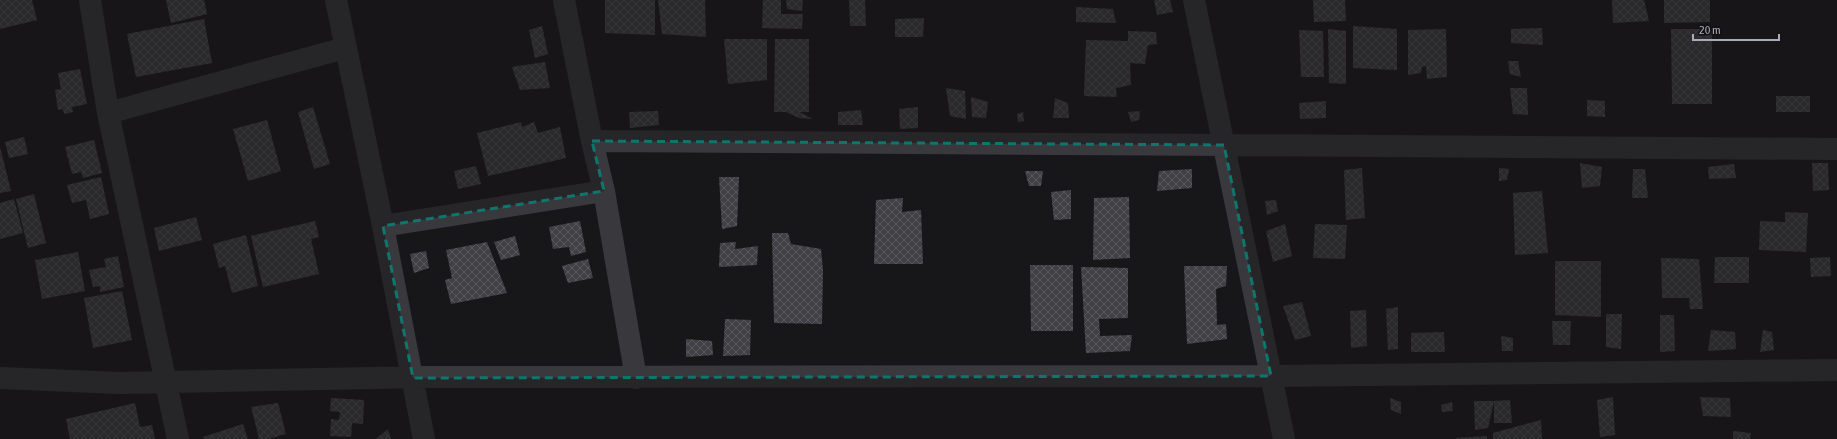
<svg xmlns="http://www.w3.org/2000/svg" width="1837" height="439" viewBox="0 0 1837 439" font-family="'Asap Condensed',sans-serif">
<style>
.building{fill:url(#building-cross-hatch)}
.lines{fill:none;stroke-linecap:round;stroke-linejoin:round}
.minor{stroke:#38383d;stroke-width:22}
.marked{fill:none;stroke:#0f766e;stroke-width:3;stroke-dasharray:8 5;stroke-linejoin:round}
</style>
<defs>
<pattern id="building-cross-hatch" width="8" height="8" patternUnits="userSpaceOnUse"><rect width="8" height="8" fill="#414045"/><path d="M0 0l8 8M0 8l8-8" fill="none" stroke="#5a595e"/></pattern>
</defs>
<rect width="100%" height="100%" fill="#171618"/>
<!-- building -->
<path class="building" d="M0 0H32L37 20 0 29Z
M166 0H204L207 14 171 23Z
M605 0H655V35L605 33Z
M658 0H705L706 37 662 34Z
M763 0H781V14H803L802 29 762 28Z
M786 0H803L802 11 787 9Z
M849 0H865L866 26H850Z
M1154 0H1170L1173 12 1157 15Z
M1313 0H1345L1346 21 1314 22Z
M1612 0H1644L1649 21 1613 23Z
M1664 0H1710V22L1664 23Z
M1076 7 1113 9 1116 23 1076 22Z
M924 18 923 37H895V19Z
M204 19 212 63 136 77 127 34Z
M542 26 548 54 535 58 529 30Z
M1353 26 1397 29V70L1353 68Z
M1542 28 1543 45 1511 43V29Z
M1328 29 1346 31V84L1329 83Z
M1446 29 1447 77 1427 79 1426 66 1422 67 1421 73 1408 75V30Z
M1671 29H1712V104H1672Z
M1299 30 1323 31 1324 77H1301Z
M1128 31 1156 32 1157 44 1148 45 1145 64 1130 63 1131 85 1116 88 1117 97 1084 96 1086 40 1128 41Z
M724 39H767V80L728 84Z
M775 39H809V112H799L813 119 799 118 786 112H774Z
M1508 61H1518L1521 77 1510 74Z
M545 62 550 88 520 90 512 67Z
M80 69 87 104 72 107 73 112 65 114 62 109 58 110 55 90 61 89 58 73Z
M946 88 965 91 966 119 950 116Z
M1510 88H1527L1528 115 1513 114Z
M1776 96H1810V112H1776Z
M971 97 988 102 986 118 972 117Z
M1055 98 1068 103 1069 118H1053Z
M1587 100 1605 101V117L1587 116Z
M1326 101V118L1300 119 1299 103Z
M313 107 330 164 314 169 298 112Z
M918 107V128L900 129 899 109Z
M861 110 863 125H838V112Z
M658 111 659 125 630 128 629 112Z
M1140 111 1139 120 1131 122 1128 112Z
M1023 112 1024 121 1018 122 1017 114Z
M267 120 281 171 248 181 233 129Z
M521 122 531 164 522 127 534 122 538 133 560 127 566 158 488 176 477 133Z
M24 137 28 154 9 158 5 142Z
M94 140 102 173 83 178 81 172 72 174 65 147Z
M0 147 11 191 0 193Z
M1580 163 1602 167 1600 186 1582 188Z
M1812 163H1828L1829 190 1813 191Z
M1734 164 1736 178 1709 179 1708 167Z
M476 166 481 184 458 189 454 171Z
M1362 168 1365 218 1346 220 1344 170Z
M1499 168 1509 169 1507 180 1499 181Z
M1192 169V188L1157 191 1159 171Z
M1633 169H1645L1648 198H1632Z
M1025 171H1043L1041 186H1029Z
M101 177 109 214 90 219 86 200 72 203 67 185Z
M719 177H739L737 226 722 229Z
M1071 190V219L1054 220 1051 192Z
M1542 191 1548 253 1515 255 1513 193Z
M34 194 46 243 28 248 16 199Z
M1129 197 1130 258 1093 260 1094 198Z
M903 198 902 212 921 210 923 264H874L876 200Z
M14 199 23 233 0 239V203Z
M1276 200 1278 211 1267 215 1265 201Z
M1785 212 1808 213 1806 252 1759 250 1760 221 1785 222Z
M196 217 202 240 159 251 154 228Z
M315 221 319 237 311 239 319 274 263 287 251 236Z
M580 221 586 252 571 256 569 247 553 249 549 227Z
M1285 224 1292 256 1273 262 1266 231Z
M1315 224 1347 225 1345 259 1313 258Z
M772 233H788L791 244 821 249 823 270 822 324 774 323Z
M246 235 258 286 232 293 225 266 219 268 213 244Z
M515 236 520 255 501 260 494 242Z
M487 242 507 293 451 304 445 280 452 278 446 250Z
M736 242 735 249 758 246 757 265 719 267 720 243Z
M426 251 429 268 414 273 410 254Z
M78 252 85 291 42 299 35 260Z
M118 256 124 287 100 292V286L93 287 89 270 106 267 104 259Z
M1715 257H1749V283H1714Z
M1830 257 1831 276 1811 277 1810 258Z
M1661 258 1699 259 1703 309H1690L1689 298H1662Z
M588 259 593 278 568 283 562 266Z
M1555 261H1601V317L1555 315Z
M1030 265H1073V331H1031Z
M1184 266H1227L1226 286 1216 289 1217 325 1226 324 1227 339 1187 344Z
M1081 267 1128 268V318L1099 319 1100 336 1132 335 1130 351 1086 353Z
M122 291 132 340 93 348 84 298Z
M1302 302 1311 336 1295 340 1283 306Z
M1398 307V349L1388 350 1386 309Z
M1366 310 1367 346 1351 348 1350 311Z
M1606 314H1622L1621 349 1606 347Z
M1660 315H1674L1675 351 1660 352Z
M725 319 751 320 750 355 723 356Z
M1552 321H1571L1570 345H1553Z
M1711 330 1735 332 1736 349 1708 351Z
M1763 330 1772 332 1774 350 1760 352Z
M1444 332 1445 352H1411V333Z
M1501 336 1513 338V351H1502Z
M686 339 712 341 713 355 686 357Z
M1613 397 1615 435 1600 437 1597 400Z
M1700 397 1730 398 1731 417 1703 416Z
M331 398 364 400 363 424 352 423 351 437 330 436 331 419 339 420 340 412 330 411Z
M1390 398 1401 402V414L1391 410Z
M1510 400 1512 423H1494V401Z
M1474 401H1494L1488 428 1475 430Z
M1452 402 1453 411 1442 412 1441 405Z
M135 403 140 427 152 425 155 439H70L66 419Z
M278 403 286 434 268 439H259L251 407Z
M1541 420 1542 439H1493V433Z
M243 424 248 439H204L203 437Z
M388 429 391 439H376Z
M1733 431 1751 433 1750 439H1733Z
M1487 436V439H1456V438Z"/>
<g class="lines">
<!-- minor -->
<path class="minor" d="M90 0 108 113 178 439
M336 0 383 226 424 439
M564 0 592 141 604 191 636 378
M1194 0 1284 439
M108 113 345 48
M592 141 1837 149
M383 226 604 191
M0 378 120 383 426 377 1271 376 1837 370"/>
</g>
<!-- marked area -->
<path d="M0 0H1837V439H0ZM592 141 1224 145 1271 376 413 378 383 226 604 191Z" fill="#171618" fill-opacity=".55" fill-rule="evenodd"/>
<path class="marked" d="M592 141 1224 145 1271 376 413 378 383 226 604 191Z"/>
<!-- scale -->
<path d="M1693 34v6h86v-6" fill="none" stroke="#a9abb8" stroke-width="2"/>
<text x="1699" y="34" font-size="12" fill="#a9abb8" stroke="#121113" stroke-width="3" paint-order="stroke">20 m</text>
</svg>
